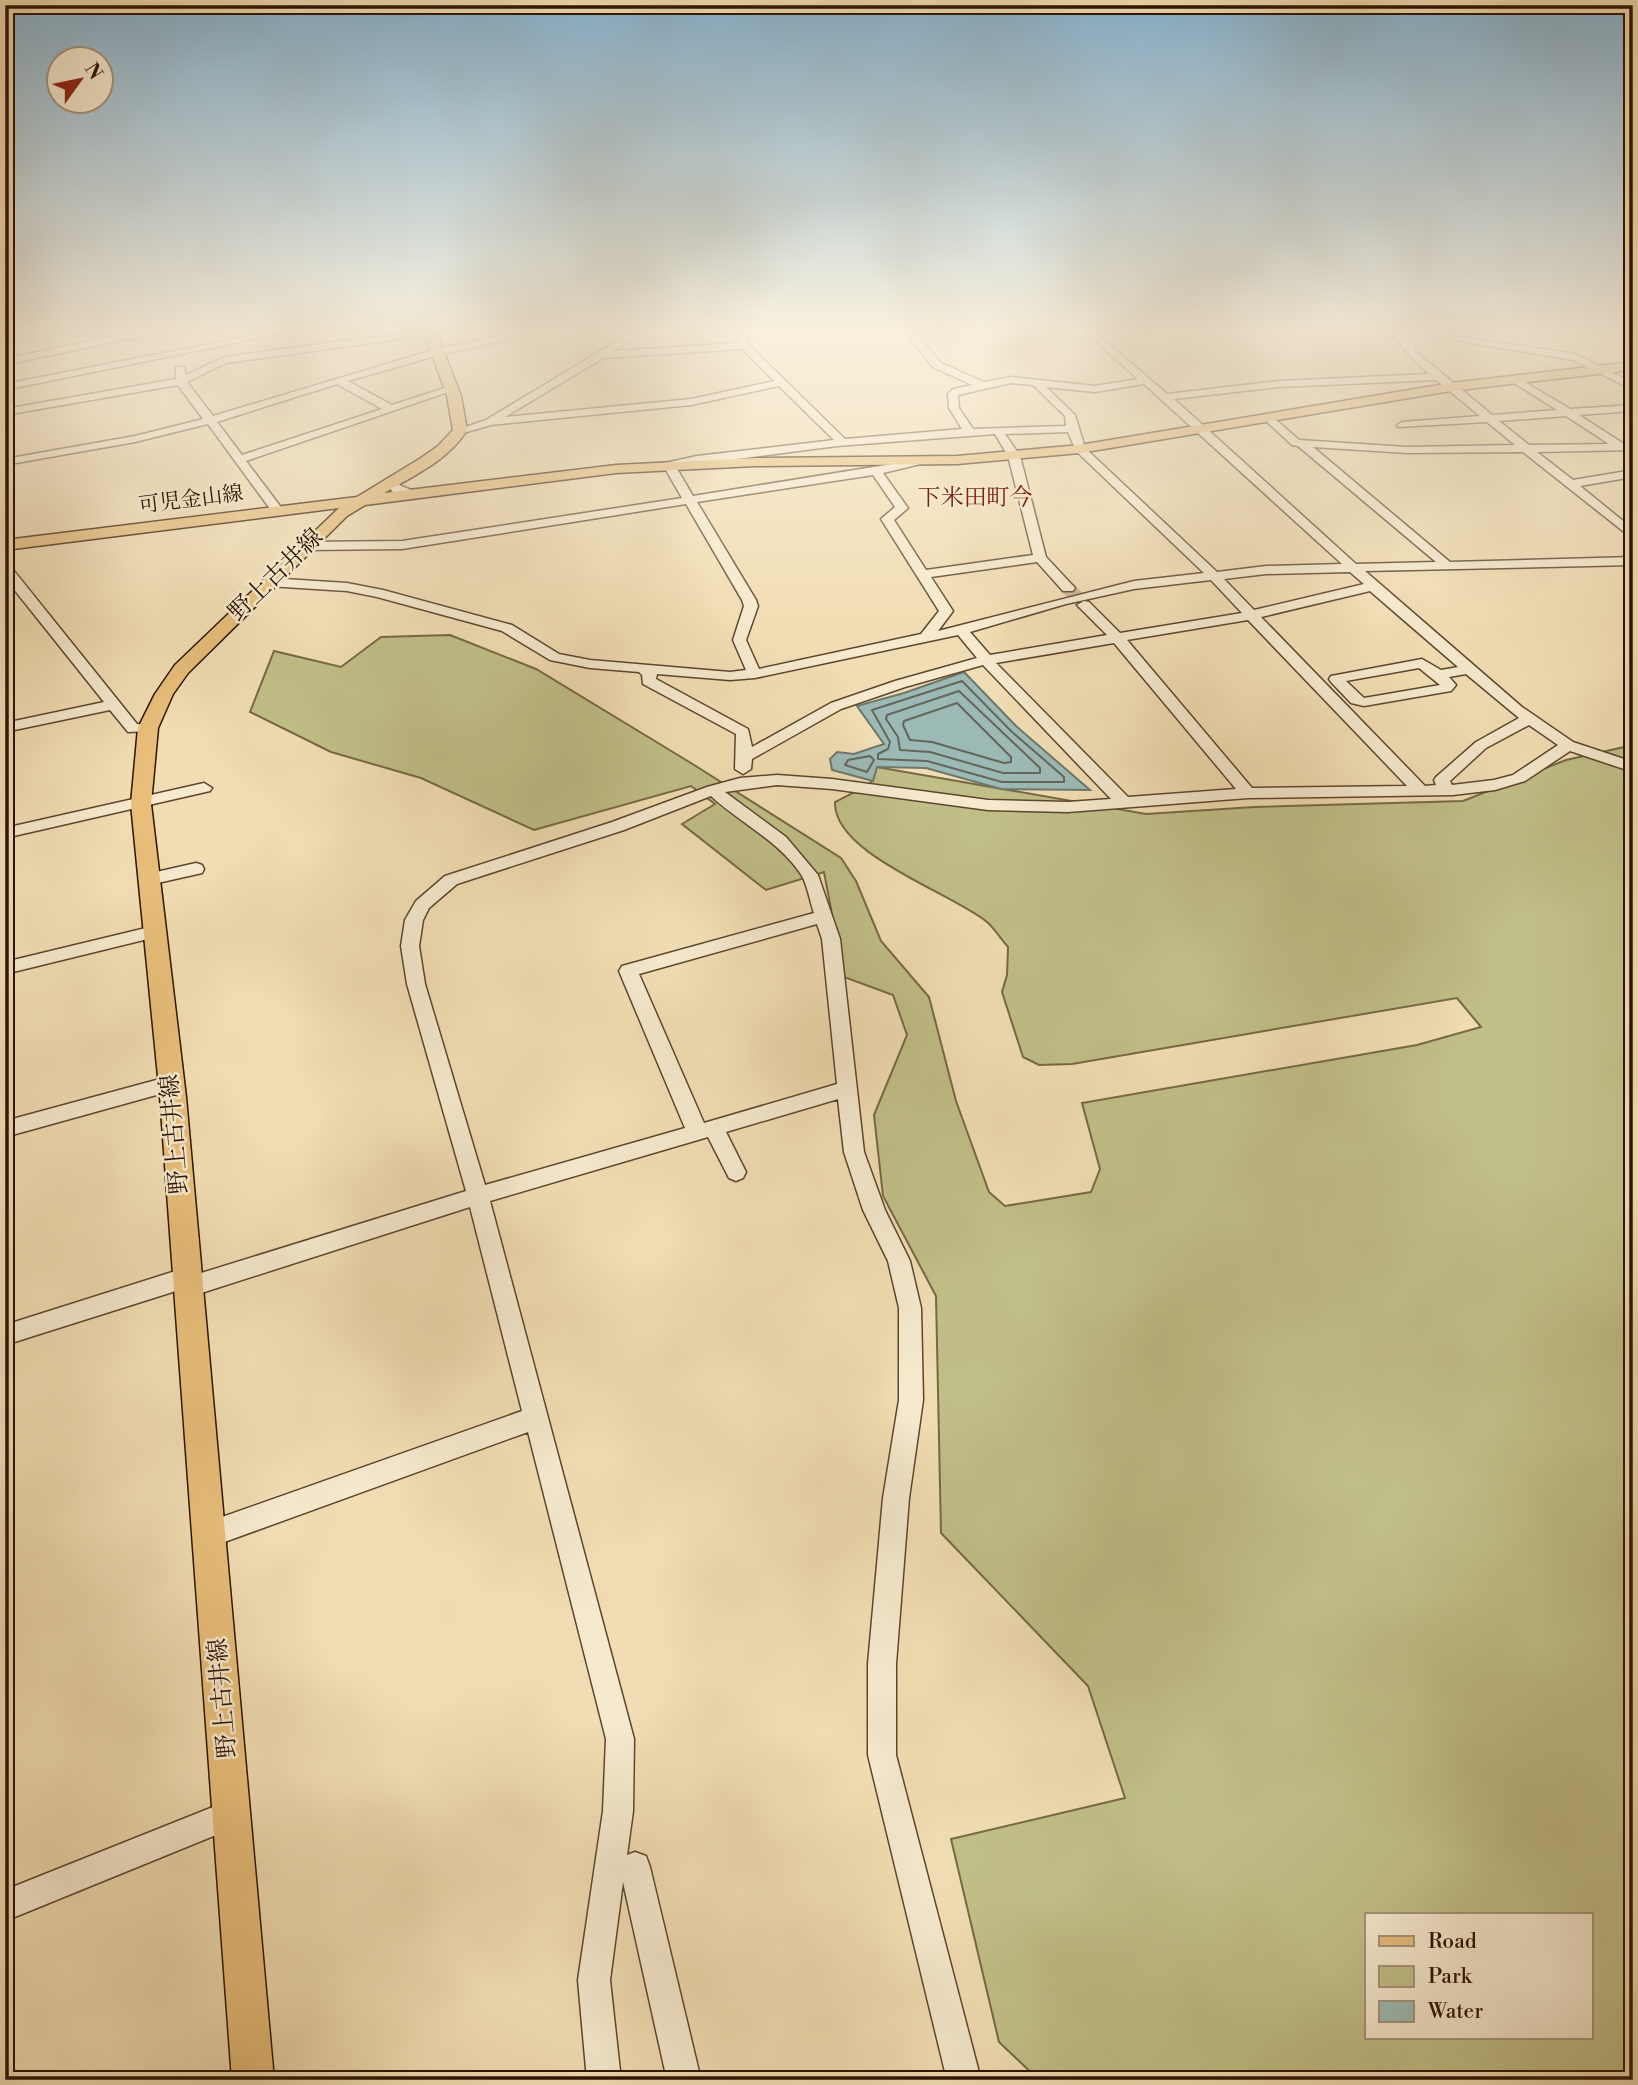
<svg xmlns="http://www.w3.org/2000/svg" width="1638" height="2085" viewBox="0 0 1638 2085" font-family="'Libre Bodoni','Noto Serif JP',serif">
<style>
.green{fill:#c1bf88;stroke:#766945;stroke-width:2;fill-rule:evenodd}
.water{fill:#9cbab5;stroke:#6f776d;stroke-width:2}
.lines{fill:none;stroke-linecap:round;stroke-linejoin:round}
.shore{stroke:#64665c;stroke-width:2}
.minor-tunnel{stroke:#cab590;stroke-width:14;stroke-dasharray:14 7;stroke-linecap:butt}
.minor-casing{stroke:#5d462e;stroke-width:3}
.major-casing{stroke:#2c1302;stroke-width:3}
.minor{fill:#f6e9ce;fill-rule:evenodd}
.major{fill:#e8be7a;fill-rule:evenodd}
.labels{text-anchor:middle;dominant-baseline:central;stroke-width:5;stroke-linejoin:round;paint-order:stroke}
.far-street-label{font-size:21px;fill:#2c1302;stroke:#f6e9ce}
.far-quarter-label{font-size:23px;fill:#7a1f14;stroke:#f6e9ce}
.street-label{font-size:24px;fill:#2c1302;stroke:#f6e9ce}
</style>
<rect width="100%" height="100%" fill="#f1ddb3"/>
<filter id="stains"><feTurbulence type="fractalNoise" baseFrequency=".00286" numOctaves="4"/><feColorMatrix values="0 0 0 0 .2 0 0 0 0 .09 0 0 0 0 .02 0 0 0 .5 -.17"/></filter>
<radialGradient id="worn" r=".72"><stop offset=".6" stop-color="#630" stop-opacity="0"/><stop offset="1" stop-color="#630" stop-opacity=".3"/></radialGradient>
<!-- green -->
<path class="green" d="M450 635 536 669 691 763 841 858 856 881 881 941 929 997 956 1101 989 1192 1005 1206 1091 1192 1100 1169 1082 1103 1417 1045 1481 1027 1457 998 1072 1064 1039 1065 1023 1057 1002 992 1007 975 1008 947C1001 939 994 928 987 922 952 893 833 854 835 802L870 784 877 767 1146 814 1254 807 1463 801 1566 760 1633 745V2080H1039L999 2042 951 1839 1125 1798 1088 1686 941 1533 936 1296 883 1196 874 1115 907 1035 893 995 844 977 824 872 766 890 682 824 715 804 691 786 534 830 421 778 331 752 250 712 274 651 341 667 381 637ZM1367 1915H1591V2038H1367Z"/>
<!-- water -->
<path class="water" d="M5 332H112L5 346Z
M964 672 1016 726 1090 790 1001 789 926 768 877 767 873 781 832 770 830 759 837 752 854 754 884 744 857 706 904 693Z"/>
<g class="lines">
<!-- shore -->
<path class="shore" d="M962 681 1011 731 1064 777V782H1002L927 761 878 759V754L888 749 890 742 872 710Z
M959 691 1040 768V773H1003L930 752 900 750 898 737 886 719 887 715Z
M957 703 1011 757V762L1004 763 932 742 910 740 903 725 904 721Z
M870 756 874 760 867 772 845 765 848 760Z"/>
<!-- minor-tunnel -->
<path class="minor-tunnel" d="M1068 588 1084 605"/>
<!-- minor casing -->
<g class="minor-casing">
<path id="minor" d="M148 332H179L174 335 121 340 5 365V359L121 334Z
M272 332H289L5 390V384Z
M411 332H434L429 335 226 363 187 382 213 416 433 350 520 332H536L531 335 439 355 348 381 392 405 448 387 457 389 246 461 283 510 281 513H273L208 424 135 442 5 465V459L135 436 203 419 178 385 5 415V409L176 379V367H184L186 375 224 357ZM337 384 382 409 242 455 217 422Z
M632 332H643L613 351 738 343 734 332H744L749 345 845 439 962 429 949 408 948 394 953 389 972 385 933 367 905 332H915L941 363 984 382 1011 377 1095 386 1138 379 1085 332H1095L1167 394 1279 381 1429 374C1413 360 1403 347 1390 332H1400L1413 345 1415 351 1492 415 1557 410 1511 381V377L1515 376 1570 409 1633 405V411L1579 415 1624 444H1633V450L1537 452 1573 480 1633 470V477L1580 486 1633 529V539L1523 452 1407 453 1313 447 1450 562 1633 557V565L1365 571 1522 707 1573 742 1633 762V772L1570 751 1525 781 1495 790 1453 795 1248 798 1068 812 988 810 832 789 777 785 725 792 786 837 818 875 840 939 864 1152 885 1210 910 1261 921 1308 923 1400 909 1498 896 1664V1755L981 2080H947L868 1755V1664L883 1498 899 1400V1308L888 1261 863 1210 844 1152 838 1099 726 1132 746 1172 743 1178 736 1181 729 1178 708 1137 490 1201 634 1739 633 1811 627 1855 635 1852 646 1856 650 1867 701 2080H667L623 1882 610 1980 621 2080H587L578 1980 603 1811 606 1739 528 1432 208 1548 199 1544 195 1535 199 1526 208 1522 522 1411 470 1207 189 1297 181 1294 179 1290 5 1345V1325L188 1267 196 1270 198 1274 466 1191 407 984 401 946 405 920 416 901 445 876 612 822 707 787 740 778 777 775 832 779 988 800 1068 802 1111 799 983 665 905 687 841 709 752 759 751 769 743 774 735 769 736 734 643 684 642 675 639 672 590 668 550 660 502 631 377 597 347 591 268 586 261 582 268 578 347 583 383 590 512 625 559 654 590 660 730 672 746 670 733 640 744 606 742 600 686 504 402 549 307 550 301 546 307 542 402 541 682 498 663 465 665 463 697 456 834 440 779 386 691 405 491 425 460 434 454 431 486 420ZM742 349 774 381 691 399 505 417 603 358ZM1436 380 1480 416 1402 422 1397 425 1398 427 1487 422 1515 445 1407 447 1299 440 1273 417 1264 419 1292 445 1298 446 1436 562 1356 564 1174 399 1279 387ZM1011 383 1033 385 1065 416 1066 426 973 429 959 408 958 395ZM1144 384 1342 564 1266 566 1217 572 1085 448 1075 415 1046 387 1095 392ZM1566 416 1609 444 1529 445 1499 421ZM1068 432 1076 451 1204 573 1134 581 938 631 953 611 931 577 1037 562 1063 591H1073L1075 588 1046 557 1020 456 1005 434ZM995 434 1008 456 1033 555 926 570 894 520 908 508 883 473 929 462V458L693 496 676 467 837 446ZM873 475 895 507 881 519 939 611 921 634 759 669 746 640 758 606 756 600 697 502ZM1350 572 1364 584 1254 610 1224 579 1266 574ZM1211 580 1242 613 1120 633 1089 602 1084 601 1077 605 1107 635 990 655 970 632 1066 604 1134 589ZM1370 591 1458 667 1441 670 1422 659 1331 676 1329 679 1331 682 1351 703 1364 706 1451 691 1456 685 1449 677 1466 674 1519 718 1476 742 1436 777 1434 780 1436 785 1425 786 1261 617ZM1248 620 1407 786 1252 788 1127 640ZM958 635 977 658 895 681 831 703 752 747 748 729 656 679 657 674 730 680 755 678ZM1114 643 1236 789 1128 797 996 663ZM1419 668 1440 685 1364 698 1346 681ZM1529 725 1558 745 1513 775 1494 780 1452 785 1450 781 1486 748ZM711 796C740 823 781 842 802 876 808 887 810 902 814 913L622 966 619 971 685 1128 485 1185 425 984 419 946 423 920 429 908 457 884 624 830ZM817 924 822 939 837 1084 704 1123 639 974Z
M1405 332H1426L1576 354 1633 383V390L1573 360Z
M386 480H394L401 486 419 493 413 497 393 492 384 482Z
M5 565 10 566 137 724 153 725 156 728 153 731 128 732 110 710 5 732V723L104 702 5 578Z
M204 783 212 788 210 791 5 838V828Z
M196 863 202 865 204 869 202 873 149 885 140 879 143 875Z
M154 926 160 928 163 932 160 936 5 974V962Z
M171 1076 178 1079 181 1084 178 1089 5 1137V1121Z
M233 1799 243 1804 248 1814 243 1824 5 1921V1890Z"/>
</g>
<!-- major casing -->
<g class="major-casing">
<path id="major" d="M424 332H436L461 396 467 430C449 460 413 476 384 493L616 465 755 458 957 456 1080 445 1451 383 1633 362V370L1451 391 1080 453 957 464 755 466 616 473 365 505 347 516 188 673 173 694 158 728 151 804 186 1097 274 2080H232L160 1097 131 804 138 728 155 694 175 665 339 508 5 550V540L357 497 421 458 438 446 453 430 447 396Z"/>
</g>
<!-- minor -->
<use href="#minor" class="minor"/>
<!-- major -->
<use href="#major" class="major"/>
</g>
<!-- sky -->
<linearGradient id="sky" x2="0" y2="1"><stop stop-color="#89b6d4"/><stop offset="0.53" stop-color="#f9f0dd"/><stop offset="1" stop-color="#f9f0dd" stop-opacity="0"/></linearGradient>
<rect width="1638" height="623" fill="url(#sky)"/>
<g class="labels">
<!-- far-street labels -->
<g class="far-street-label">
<text transform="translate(191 500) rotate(-7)">可児金山線</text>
</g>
<!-- far-quarter labels -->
<g class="far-quarter-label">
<text x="975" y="498">下米田町今</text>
</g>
<!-- street labels -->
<g class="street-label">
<text transform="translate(276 575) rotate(-44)">野上古井線</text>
<text transform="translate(175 1134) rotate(-95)">野上古井線</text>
<text transform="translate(223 1698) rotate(-95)">野上古井線</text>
</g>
</g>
<!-- margin -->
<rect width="1638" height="2085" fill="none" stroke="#f1ddb3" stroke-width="28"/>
<rect x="7" y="7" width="1624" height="2071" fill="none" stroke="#2c1302" stroke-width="3.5"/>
<rect x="14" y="14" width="1610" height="2057" fill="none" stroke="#2c1302" stroke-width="2"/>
<!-- legend -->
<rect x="1365" y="1913" width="228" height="126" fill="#f6e9ce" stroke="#a5937c" stroke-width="2"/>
<rect x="1379" y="1936" width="35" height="10" fill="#e8be7a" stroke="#a5937c" stroke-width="2"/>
<text x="1428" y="1948" font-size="21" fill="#2c1302">Road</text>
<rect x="1379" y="1966" width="35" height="21" fill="#c1bf88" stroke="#a5937c" stroke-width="2"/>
<text x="1428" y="1983" font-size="21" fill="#2c1302">Park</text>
<rect x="1379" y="2001" width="35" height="21" fill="#9cbab5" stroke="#a5937c" stroke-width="2"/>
<text x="1428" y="2018" font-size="21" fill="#2c1302">Water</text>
<!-- north arrow -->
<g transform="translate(80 80) rotate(57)"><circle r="33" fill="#f6e9ce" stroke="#a5937c" stroke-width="2"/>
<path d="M0-5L12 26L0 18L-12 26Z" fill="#8f2418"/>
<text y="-10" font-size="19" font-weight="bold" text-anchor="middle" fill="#2c1302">N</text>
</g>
<rect width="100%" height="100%" filter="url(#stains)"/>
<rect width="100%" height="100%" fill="url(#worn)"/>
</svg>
